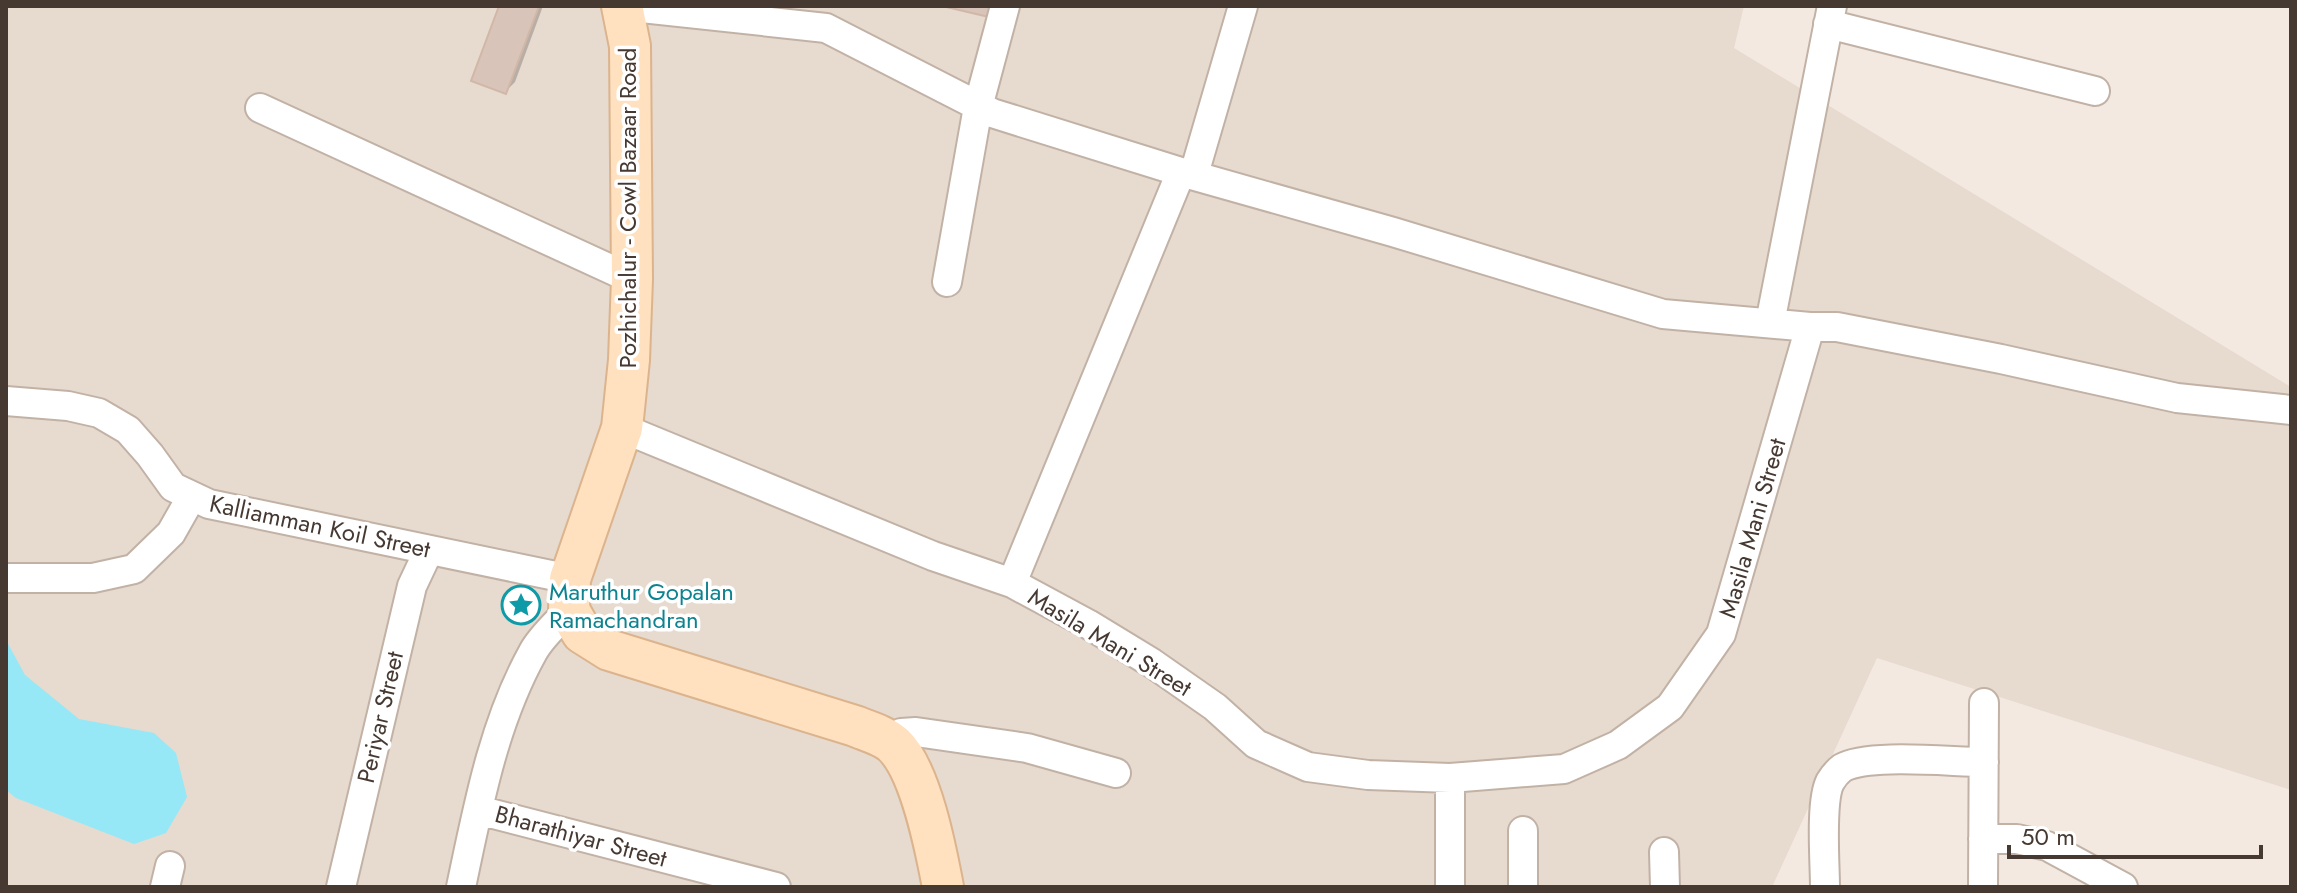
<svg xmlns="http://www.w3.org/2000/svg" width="2297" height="893" viewBox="0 0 2297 893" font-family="Jost,sans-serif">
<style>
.residential{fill:#e7dacf}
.water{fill:#96e8f7}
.shadow{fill:#0003}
.building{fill:#d9c4b9;stroke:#d1b7a8;stroke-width:2}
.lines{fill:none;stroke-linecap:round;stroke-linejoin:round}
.street-casing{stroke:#c2b2a6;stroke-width:32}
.secondary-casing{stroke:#dbb48d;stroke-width:44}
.street{stroke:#fff;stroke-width:28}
.secondary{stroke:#ffe0bf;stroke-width:40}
.labels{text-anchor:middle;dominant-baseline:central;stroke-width:7;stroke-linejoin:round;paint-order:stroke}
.street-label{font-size:24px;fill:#453932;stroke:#fff}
.culture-label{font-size:24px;fill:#0d838f;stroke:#fff;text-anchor:start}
</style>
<rect width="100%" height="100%" fill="#f3e9e1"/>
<!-- residential -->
<path class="residential" d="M6 6H1744L1734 48 2291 387V790L1877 658 1772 887H6Z"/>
<!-- water -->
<path class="water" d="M6 640 25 675 79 719 154 733 176 753 187 797 166 833 134 844 16 798 6 790Z"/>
<!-- shadow -->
<path class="shadow" d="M501 6H543L515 82 506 91Z"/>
<!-- building -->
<path class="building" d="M499 6H539L506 94 471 81Z
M942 6H991L989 17Z"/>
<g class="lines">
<!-- street casing -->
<g class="street-casing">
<path id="street" d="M623 6 826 28 992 113 1181 172 1393 232 1663 314 1810 327H1837L2001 359 2177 398 2291 410
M1828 24 2095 91
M260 108 632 279
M1194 174 1243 6
M947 282 978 107 1005 6
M1770 323 1832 6
M6 401 68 406 99 413 128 430 150 455 173 487 209 504 570 579
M622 428 933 556 1012 583 1088 624 1152 663 1215 707 1256 744 1308 767 1368 775 1450 778 1564 769 1618 745 1670 707 1721 634 1810 327
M6 578H93L134 569 171 533 192 496
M1012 583 1181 172
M887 741 901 733 916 732 1027 748 1116 773
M478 810 776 887
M1523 831V887
M1983 839H2017L2047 846 2123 887
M1664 852 1665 887
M165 887 170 866
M341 887 412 586 429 550
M461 887C478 807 493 724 533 652 541 637 557 623 569 610
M1450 887V778
M1825 887C1825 863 1820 802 1830 782 1833 777 1838 771 1842 768 1868 753 1951 762 1984 762
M1983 887 1984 703"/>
</g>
<!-- secondary casing -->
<g class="secondary-casing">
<path id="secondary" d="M622 6 630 46 632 279 629 360 622 428 570 579 569 610 582 633 609 650 855 726C867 731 885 736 894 745 921 771 936 850 943 887"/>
</g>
<!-- street -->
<use href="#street" class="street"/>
<!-- secondary -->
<use href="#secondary" class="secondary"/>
</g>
<!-- icons -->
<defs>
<g id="sight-ring" transform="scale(2)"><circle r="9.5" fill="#fff" stroke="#0f9aa8" stroke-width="1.5"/><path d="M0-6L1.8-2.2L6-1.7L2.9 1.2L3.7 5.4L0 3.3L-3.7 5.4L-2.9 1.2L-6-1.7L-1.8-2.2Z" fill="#0f9aa8"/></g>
</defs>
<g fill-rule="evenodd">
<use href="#sight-ring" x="521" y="605"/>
</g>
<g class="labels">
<!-- street labels -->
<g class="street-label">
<text transform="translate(627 208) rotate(-90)">Pozhichalur - Cowl Bazaar Road</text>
<text transform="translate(320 526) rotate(12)">Kalliamman Koil Street</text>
<text transform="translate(1752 528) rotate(-74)">Masila Mani Street</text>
<text transform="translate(1110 642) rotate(31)">Masila Mani Street</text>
<text transform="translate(380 717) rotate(-77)">Periyar Street</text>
<text transform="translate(581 836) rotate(15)">Bharathiyar Street</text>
</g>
<!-- culture labels -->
<g class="culture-label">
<text x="549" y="591">Maruthur Gopalan<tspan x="549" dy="28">Ramachandran</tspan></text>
</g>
</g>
<!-- border -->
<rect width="2297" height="893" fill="none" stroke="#453932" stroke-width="16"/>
<!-- scale -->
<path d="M2009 845v12h252v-12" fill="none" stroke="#453932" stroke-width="4"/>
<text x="2021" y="845" font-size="24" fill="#453932" stroke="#ffffff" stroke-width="6" paint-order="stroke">50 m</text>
</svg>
